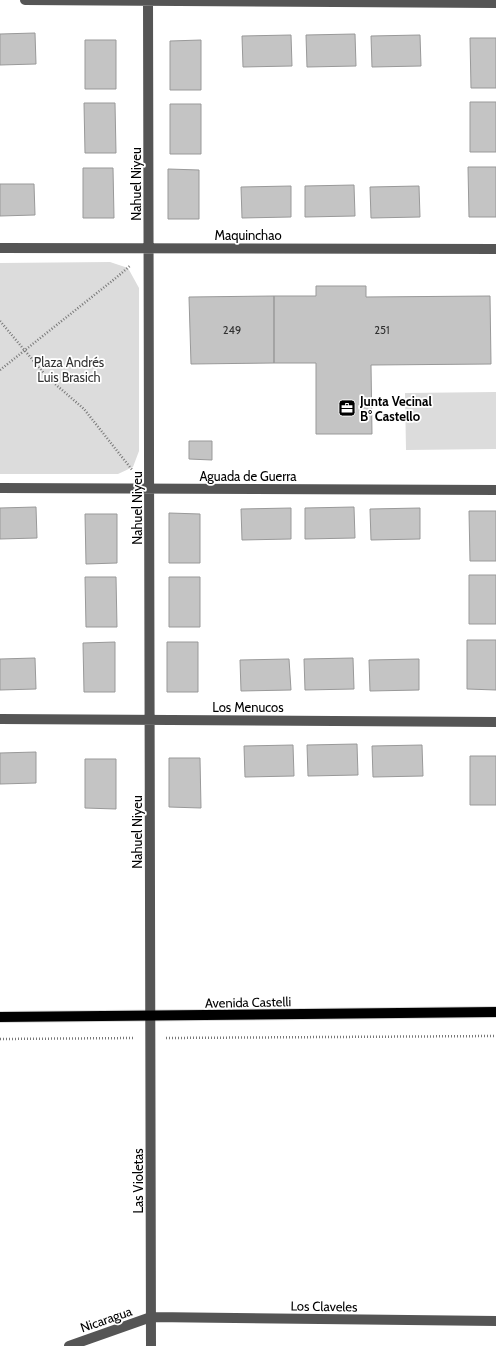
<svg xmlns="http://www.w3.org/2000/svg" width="496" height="1346" viewBox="0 0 496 1346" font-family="Cabin,sans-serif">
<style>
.green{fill:#dcdcdc}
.building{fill:#c4c4c4;stroke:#999}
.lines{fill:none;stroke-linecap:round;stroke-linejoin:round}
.major-casing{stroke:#dbdbdb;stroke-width:12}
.path{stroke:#777;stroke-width:2.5;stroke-dasharray:1 2;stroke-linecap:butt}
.minor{stroke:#555;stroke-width:10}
.major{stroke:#000;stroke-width:10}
.labels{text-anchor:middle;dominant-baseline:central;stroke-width:3.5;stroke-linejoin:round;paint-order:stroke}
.number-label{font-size:11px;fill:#313131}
.street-label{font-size:13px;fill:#000;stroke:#fff}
.park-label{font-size:13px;fill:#333;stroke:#fff}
.poi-label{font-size:13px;font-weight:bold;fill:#000;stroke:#fff;text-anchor:start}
</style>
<rect width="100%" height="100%" fill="#fff"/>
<!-- green -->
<path class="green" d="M110 262 128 268 139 288V451L133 467 118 474H0V263Z
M496 392V449L406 450 405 393Z"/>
<!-- building -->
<path class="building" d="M35 33 36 64 0 65V34Z
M355 34 356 66 307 67 306 35Z
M291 35 292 66 243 67 242 36Z
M420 35 421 66 372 67 371 36Z
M470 38H496V88H471Z
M85 40H116V89H85Z
M201 40V90H170V41Z
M470 102H496V152H470Z
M84 103H115L116 153H85Z
M170 104H201V154H170Z
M468 167H496V217H469Z
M83 168H113L114 218H83Z
M168 169 199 170V219H168Z
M0 184H34L35 215 0 216Z
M354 185 355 216 305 217V186Z
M291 186V217L242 218 241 187Z
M419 186 420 217 371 218 370 187Z
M316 286H366V297L490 296 491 364 371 365 372 434H316V363H274V296H316Z
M274 296V363L191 364 189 297Z
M189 441H212V460L189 459Z
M36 507 37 538 0 539V508Z
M354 507 355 538 305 539V508Z
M291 508V539L242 540 241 509Z
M420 508V539L371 540 370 509Z
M469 511H496V561H470Z
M169 513 200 514V563H169Z
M85 514H117V563L86 564Z
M469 575H496V624H469Z
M85 577H116L117 627H86Z
M169 577H200V627H169Z
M467 640H496V690L467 689Z
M115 642V692H84L83 643Z
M167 642H198V692H167Z
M35 658 36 689 0 690V659Z
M353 658 354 689 305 690 304 659Z
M289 659 291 690 241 691 240 660Z
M419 659V690L370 691 369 660Z
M357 744 358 775 308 776 307 745Z
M293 745 294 776 245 777 244 746Z
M422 745 423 776 373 777 372 746Z
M36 752V783L0 784V753Z
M470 756H496V805H470Z
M169 758H200L201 808 169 807Z
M85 759H116V809L85 808Z"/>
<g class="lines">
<!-- major casing -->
<g class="major-casing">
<path id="major" d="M0 1017 496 1012"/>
</g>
<!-- path -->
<path class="path" d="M0 321 47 377 84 409 133 471
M0 370 117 277 131 265
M166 1038 496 1036
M0 1039 135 1038"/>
<!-- minor -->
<path class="minor" d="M25 0 496 3
M148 0 151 1346
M0 248 496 249
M0 488 496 490
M0 719 496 722
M69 1346 151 1317 496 1321"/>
<!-- major -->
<use href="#major" class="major"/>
</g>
<!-- icons -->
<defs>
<g id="office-square" transform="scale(0.9)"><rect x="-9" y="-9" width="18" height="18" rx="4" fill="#000" stroke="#fff"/><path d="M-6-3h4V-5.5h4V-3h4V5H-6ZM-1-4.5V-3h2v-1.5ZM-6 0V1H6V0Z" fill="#fff"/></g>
</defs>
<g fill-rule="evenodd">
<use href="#office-square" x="347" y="408"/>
</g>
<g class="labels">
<!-- number labels -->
<g class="number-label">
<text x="232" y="330">249</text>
<text x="382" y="330">251</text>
</g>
<!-- street labels -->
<g class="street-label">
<text transform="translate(136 184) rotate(-90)">Nahuel Niyeu</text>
<text x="248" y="235">Maquinchao</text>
<text x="248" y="476">Aguada de Guerra</text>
<text transform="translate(137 508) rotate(-90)">Nahuel Niyeu</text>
<text x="248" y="707">Los Menucos</text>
<text transform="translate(137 832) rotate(-90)">Nahuel Niyeu</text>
<text transform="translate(248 1002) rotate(-1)">Avenida Castelli</text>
<text transform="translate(138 1181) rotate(-90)">Las Violetas</text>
<text transform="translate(324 1306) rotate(1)">Los Claveles</text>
<text transform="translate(106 1319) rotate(-19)">Nicaragua</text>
</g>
<!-- park labels -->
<g class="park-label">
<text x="69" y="362">Plaza Andrés<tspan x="69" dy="15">Luis Brasich</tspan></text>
</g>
<!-- poi labels -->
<g class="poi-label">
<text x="360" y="401">Junta Vecinal<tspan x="360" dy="15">B° Castello</tspan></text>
</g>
</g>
</svg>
